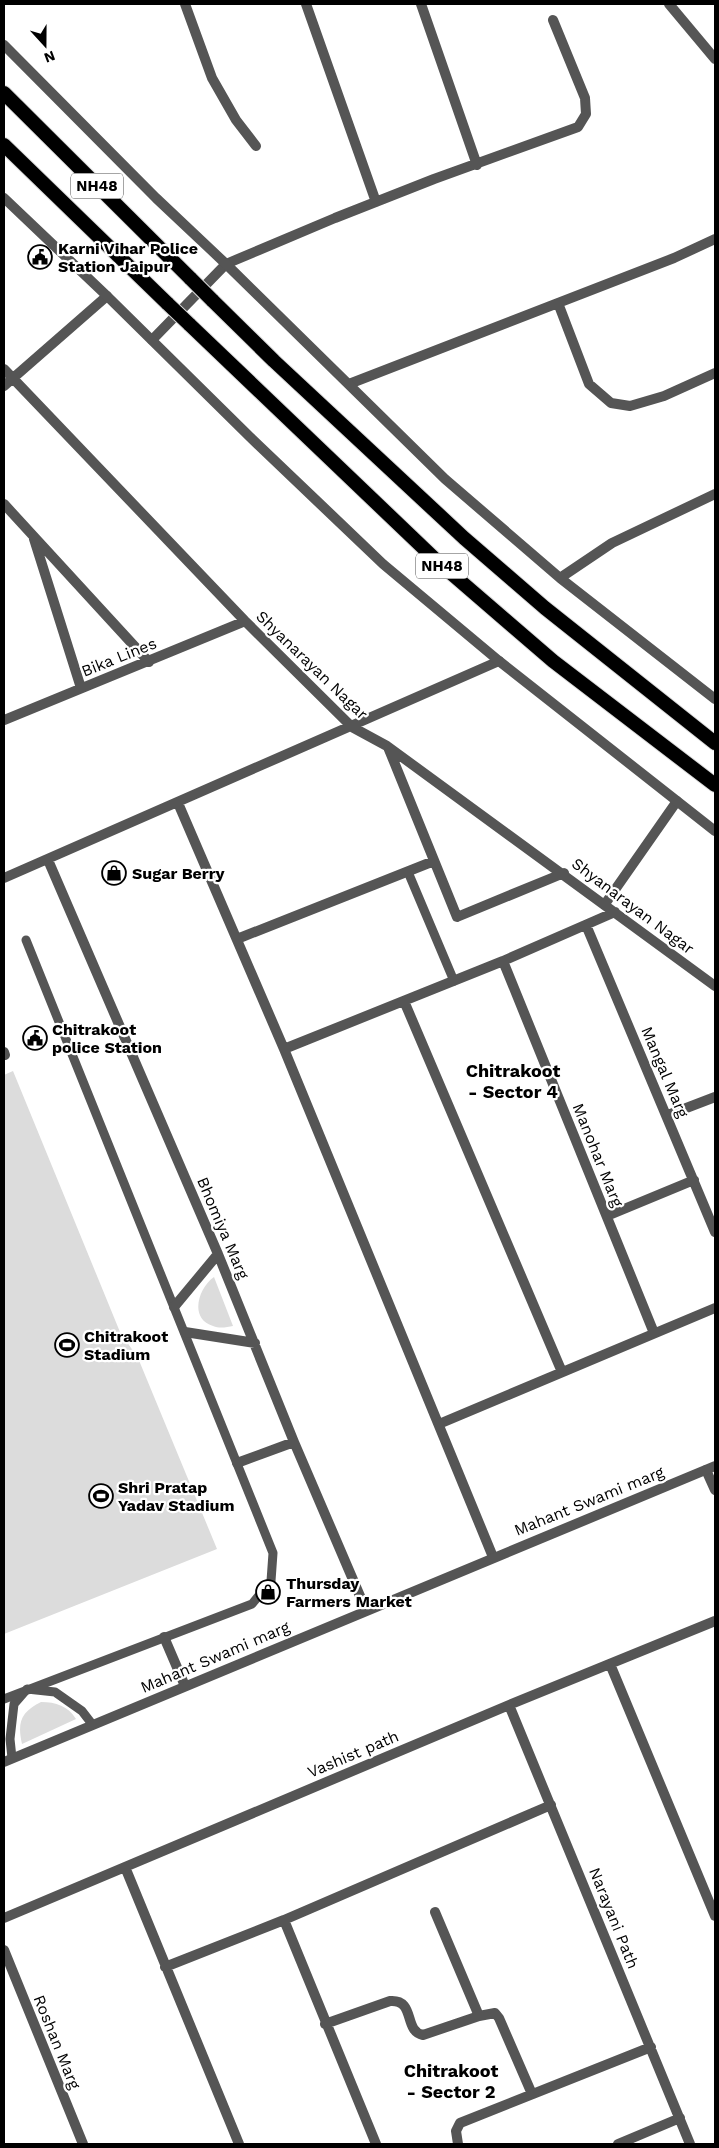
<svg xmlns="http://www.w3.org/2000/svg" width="719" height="2148" viewBox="0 0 719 2148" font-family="'Work Sans',sans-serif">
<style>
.green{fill:#dcdcdc}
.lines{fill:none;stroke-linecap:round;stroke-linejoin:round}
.trunk-casing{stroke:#dbdbdb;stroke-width:16}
.service{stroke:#555;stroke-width:9}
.minor{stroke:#555;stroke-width:10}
.tertiary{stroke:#555;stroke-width:10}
.trunk{stroke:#000;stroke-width:14}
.trunk-bridge-casing{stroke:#dbdbdb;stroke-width:16;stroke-linecap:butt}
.trunk-bridge{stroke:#000;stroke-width:14}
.labels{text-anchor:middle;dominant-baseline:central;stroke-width:4.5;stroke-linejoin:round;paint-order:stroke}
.shield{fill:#fff;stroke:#4c4c4c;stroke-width:1}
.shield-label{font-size:15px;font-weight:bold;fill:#000}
.poi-label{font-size:16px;font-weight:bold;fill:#000;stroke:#fff;text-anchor:start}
.street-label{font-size:16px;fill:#000;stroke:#fff}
.neighbourhood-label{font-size:18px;font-weight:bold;fill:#000;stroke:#fff}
</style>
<rect width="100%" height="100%" fill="#fff"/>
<!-- green -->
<path class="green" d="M13 1071 120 1332 138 1358 217 1549 4 1634V1075Z
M214 1277 233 1326C227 1327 220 1329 213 1326 189 1319 198 1288 214 1277Z
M41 1702C56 1702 68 1706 76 1719L22 1744C17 1722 21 1712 41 1702Z"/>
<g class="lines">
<!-- trunk casing -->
<g class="trunk-casing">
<path id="trunk" d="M4 93 191 279
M4 145 168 304
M212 300 274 361 464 538 545 608 715 743
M189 324 437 561 553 661 715 785"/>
</g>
<!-- service -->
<path class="service" d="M408 872 454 981
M4 1699 252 1604 271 1581 273 1553 26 940
M12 1758 10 1739 14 1704 27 1689 55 1692 82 1711 92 1724"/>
<!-- minor -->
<path class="minor" d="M185 4 212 78 236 120 256 146
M306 4 376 202
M421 4 477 165
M669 4 715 59
M558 303 589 384 611 403 630 406 664 396 715 373
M152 340 226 264 335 218 434 179 578 127 586 114 585 98 553 20
M4 369 245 621 352 727 387 746 715 986
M349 384 674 258 715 239
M4 386 107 296
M4 504 149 662
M34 539 81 688
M4 720 245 621
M388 747 457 917 564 873
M178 803 284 1049 493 1557
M48 860 218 1254 294 1442 366 1610
M4 878 499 661
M605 904 677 801
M586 925 715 1232
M237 939 434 861
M503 961 654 1333
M404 1001 562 1372
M284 1049 503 961 615 912
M4 1052 5 1055
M668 1115 715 1097
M607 1216 694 1180
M174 1307 218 1254
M185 1332 255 1343
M439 1424 715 1308
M237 1463 294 1442
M706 1470 715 1490
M164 1637 185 1686
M610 1664 715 1916
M509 1705 690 2144
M125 1867 239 2144
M435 1912 479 2016
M4 1918 509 1705 715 1621
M284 1920 376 2144
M4 1950 83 2144
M165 1967 284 1920 551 1805
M325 2024 390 2001C416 1999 403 2031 423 2035L479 2016 495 2013 499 2018 532 2094
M458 2144 456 2131 460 2123 651 2047
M618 2144 680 2118"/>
<!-- tertiary -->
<path class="tertiary" d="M4 45 156 198 226 264 445 479 560 578 715 699
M4 198 107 296 250 437 383 564 499 661 715 831
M560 578 612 543 715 494
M4 1762 715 1466"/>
<!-- trunk -->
<use href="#trunk" class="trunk"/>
<!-- trunk-bridge casing -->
<g class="trunk-bridge-casing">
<path id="trunk-bridge" d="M191 279 212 300
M168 304 189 324"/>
</g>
<!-- trunk-bridge -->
<use href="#trunk-bridge" class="trunk-bridge"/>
</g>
<!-- icons -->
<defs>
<g id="civic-ring" transform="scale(1.25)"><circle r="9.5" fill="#fff" stroke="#000" stroke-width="1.5"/><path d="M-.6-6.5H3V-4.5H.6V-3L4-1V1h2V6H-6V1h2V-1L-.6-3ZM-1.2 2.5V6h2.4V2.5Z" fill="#000"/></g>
<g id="shop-ring" transform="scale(1.25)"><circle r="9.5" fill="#fff" stroke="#000" stroke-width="1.5"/><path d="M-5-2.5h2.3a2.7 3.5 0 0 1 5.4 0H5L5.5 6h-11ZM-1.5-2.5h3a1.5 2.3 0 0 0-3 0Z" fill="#000"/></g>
<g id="stadium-ring" transform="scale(1.25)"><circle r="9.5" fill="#fff" stroke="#000" stroke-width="1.5"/><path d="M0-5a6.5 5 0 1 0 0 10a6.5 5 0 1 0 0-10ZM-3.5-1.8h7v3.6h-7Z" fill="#000"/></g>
</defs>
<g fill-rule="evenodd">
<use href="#civic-ring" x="40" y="257"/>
<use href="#shop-ring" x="114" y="873"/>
<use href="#civic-ring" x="35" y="1038"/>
<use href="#stadium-ring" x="67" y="1345"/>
<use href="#stadium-ring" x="101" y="1496"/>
<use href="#shop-ring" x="268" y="1592"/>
</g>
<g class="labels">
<!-- shield labels -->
<g class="shield">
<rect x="71" y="173.5" width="52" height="25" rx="4"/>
<rect x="416" y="553.5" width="52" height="25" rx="4"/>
</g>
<g class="shield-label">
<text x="97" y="186">NH48</text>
<text x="442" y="566">NH48</text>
</g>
<!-- poi labels -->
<g class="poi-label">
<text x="58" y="248">Karni Vihar Police<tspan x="58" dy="18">Station Jaipur</tspan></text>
<text x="132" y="873">Sugar Berry</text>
<text x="52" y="1029">Chitrakoot<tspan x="52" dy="18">police Station</tspan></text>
<text x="84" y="1336">Chitrakoot<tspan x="84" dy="18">Stadium</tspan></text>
<text x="118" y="1487">Shri Pratap<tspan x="118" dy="18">Yadav Stadium</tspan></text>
<text x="286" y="1583">Thursday<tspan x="286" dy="18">Farmers Market</tspan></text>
</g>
<!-- street labels -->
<g class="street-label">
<text transform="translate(119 657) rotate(-22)">Bika Lines</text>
<text transform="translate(312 665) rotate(44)">Shyanarayan Nagar</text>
<text transform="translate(633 906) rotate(37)">Shyanarayan Nagar</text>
<text transform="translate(665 1072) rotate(67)">Mangal Marg</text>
<text transform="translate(598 1155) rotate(68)">Manohar Marg</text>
<text transform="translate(223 1228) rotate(67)">Bhomiya Marg</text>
<text transform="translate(589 1501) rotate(-22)">Mahant Swami marg</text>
<text transform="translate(215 1657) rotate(-23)">Mahant Swami marg</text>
<text transform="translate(353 1754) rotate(-23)">Vashist path</text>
<text transform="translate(614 1918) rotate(68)">Narayani Path</text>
<text transform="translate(57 2042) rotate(68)">Roshan Marg</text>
</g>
<!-- neighbourhood labels -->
<g class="neighbourhood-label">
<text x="513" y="1070">Chitrakoot<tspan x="513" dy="21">- Sector 4</tspan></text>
<text x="451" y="2070">Chitrakoot<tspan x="451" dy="21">- Sector 2</tspan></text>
</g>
</g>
<!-- border -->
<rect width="719" height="2148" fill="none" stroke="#000000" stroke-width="10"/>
<!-- north arrow -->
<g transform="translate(45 45) rotate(159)" stroke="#ffffff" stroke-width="4" paint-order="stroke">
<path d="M0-4L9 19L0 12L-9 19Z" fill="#000000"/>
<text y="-8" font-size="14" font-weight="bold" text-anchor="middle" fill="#000000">N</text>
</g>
</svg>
